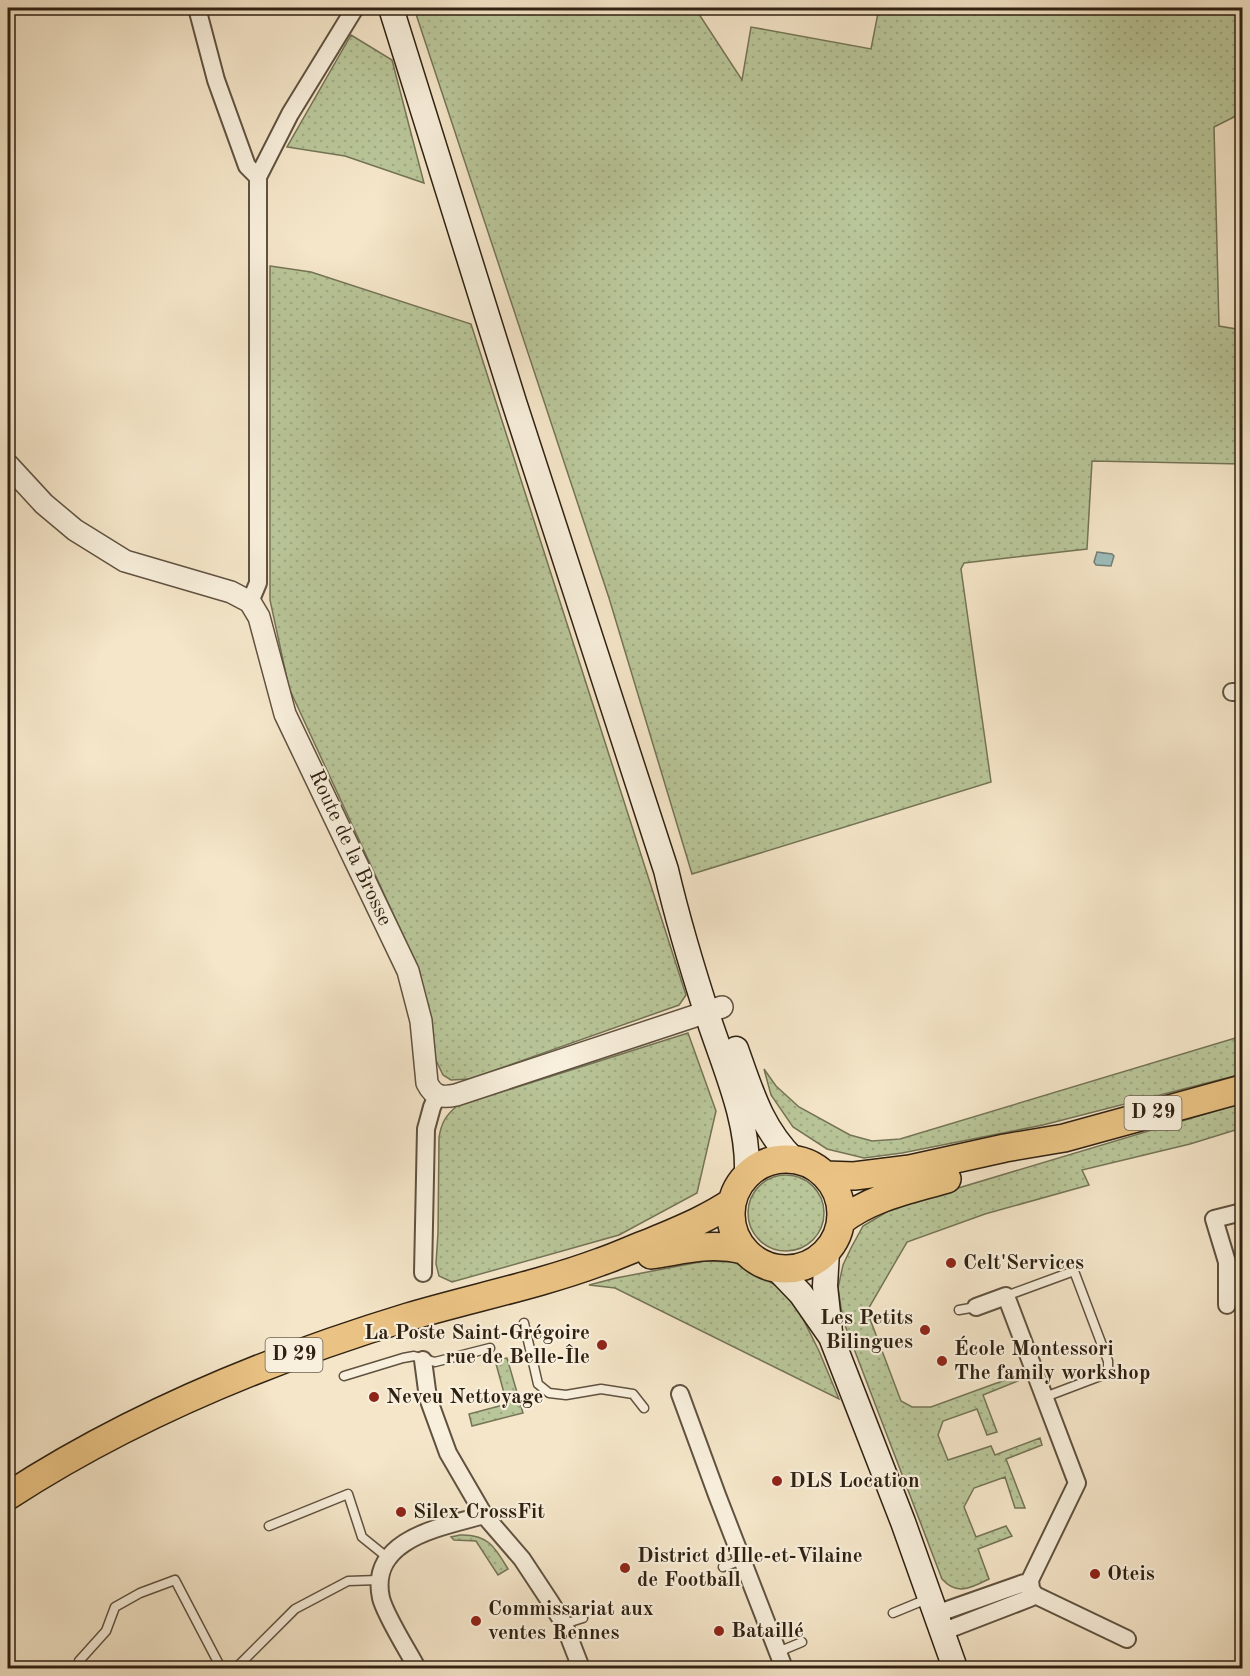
<svg xmlns="http://www.w3.org/2000/svg" width="1250" height="1676" viewBox="0 0 1250 1676" font-family="'Old Standard TT',serif">
<style>
.grass{fill:url(#grass-dots);stroke:#747456;stroke-width:1.5}
.water{fill:url(#water-ripples);stroke:#717f78;stroke-width:1.5}
.lines{fill:none;stroke-linecap:round;stroke-linejoin:round}
.service-casing{stroke:#605240;stroke-width:11}
.minor-casing{stroke:#605240;stroke-width:20}
.tertiary-casing{stroke:#605240;stroke-width:24}
.secondary-casing{stroke:#2f2112;stroke-width:27}
.primary-casing{stroke:#2f2112;stroke-width:30}
.service{stroke:#f8efdc;stroke-width:8}
.minor{stroke:#f8efdc;stroke-width:16}
.tertiary{stroke:#f8efdc;stroke-width:21}
.secondary{stroke:#f8efdc;stroke-width:24}
.primary{stroke:#eac384;stroke-width:27}
.poi-dot{fill:#8f2418;stroke:#f8efdc;stroke-width:2}
.labels{text-anchor:middle;dominant-baseline:central;stroke-width:4.5;stroke-linejoin:round;paint-order:stroke}
.shield{fill:#f8efdc;stroke:#6b5f4f;stroke-width:1.5}
.shield-label{font-size:20px;font-weight:bold;fill:#2f2112}
.street-label{font-size:21px;fill:#2f2112;stroke:#f8efdc}
.poi-label{font-size:21px;font-weight:bold;fill:#2f2112;stroke:#f8efdc;text-anchor:start}
</style>
<defs>
<pattern id="grass-dots" width="8" height="8" patternUnits="userSpaceOnUse" patternTransform="scale(1.5)"><rect width="8" height="8" fill="#b9c699"/><path d="M2 2h.1M6 6h.1" fill="none" stroke="#9faa83" stroke-width="1.8" stroke-linecap="round"/></pattern>
<pattern id="water-ripples" width="26" height="14" patternUnits="userSpaceOnUse" patternTransform="scale(1.5)"><rect width="26" height="14" fill="#9dbebc"/><path d="M2 4q2-2 4 0t4 0M15 11q2-2 4 0t4 0" fill="none" stroke="#809a97"/></pattern>
</defs>
<rect width="100%" height="100%" fill="#f5e6c9"/>
<filter id="stains"><feTurbulence type="fractalNoise" baseFrequency=".00333" numOctaves="4"/><feColorMatrix values="0 0 0 0 .2 0 0 0 0 .09 0 0 0 0 .02 0 0 0 .5 -.17"/></filter>
<radialGradient id="worn" r=".72"><stop offset=".6" stop-color="#630" stop-opacity="0"/><stop offset="1" stop-color="#630" stop-opacity=".3"/></radialGradient>
<!-- grass -->
<path class="grass" d="M414 8H695L742 80 751 27 871 49 879 8H1242V113L1214 127 1219 326 1242 330V464L1092 461 1087 549 964 563 961 569 991 782 692 874 609 598Z
M351 35 392 60 424 183 345 156 287 147Z
M270 266 311 272 471 324 686 995 679 1005 470 1079 451 1080 443 1075 433 1054 420 972 289 688 270 600Z
M688 1033 716 1111 697 1193 619 1235 452 1282 439 1276 436 1264 438 1233 439 1138C441 1123 446 1115 457 1106Z
M1242 1036V1074L1043 1125 902 1153 864 1158 827 1149 793 1127 771 1095 764 1069 776 1086 799 1107 850 1135 872 1141 900 1139Z
M1242 1103V1128L1190 1144 1082 1170 1089 1185 985 1214 907 1242 867 1311 901 1401 912 1407H931L1016 1376 1018 1381 983 1395 997 1432 987 1435 977 1409 943 1421 938 1435 948 1460 991 1446 995 1455 1040 1438 1042 1445 1006 1459 1025 1508H1015L1005 1477 974 1488 964 1507 976 1537 1006 1526 1012 1536 978 1549 989 1579C971 1588 957 1596 942 1579L843 1320 838 1288 843 1265 851 1248 863 1226 895 1207Z
M748 1213a38 38 0 1 1 76 0a38 38 0 1 1-76 0Z
M705 1261 734 1262 784 1290 799 1311 819 1351 839 1399 615 1288 589 1285 616 1278Z
M507 1358 523 1413 472 1426 469 1414 507 1404 495 1360Z
M460 1535C488 1534 495 1547 508 1569L498 1575 476 1541 454 1540 451 1537Z"/>
<!-- water -->
<path class="water" d="M1097 552 1112 554 1114 556 1111 566 1096 565 1094 562Z"/>
<g class="lines">
<!-- service casing -->
<g class="service-casing">
<path id="service" d="M1006 1296 1074 1271 1108 1361V1368L1103 1375 1045 1397
M959 1310 976 1307
M524 1323 538 1384 549 1393 566 1395 601 1389 633 1394 644 1408
M344 1376 403 1358 414 1356 435 1362 490 1348
M269 1526 348 1494 362 1537 388 1558
M723 1567 742 1560
M893 1613 927 1599
M564 1624 583 1618
M778 1652 802 1642
M79 1661 106 1631 115 1607 140 1593 175 1580 221 1668
M236 1668 295 1609 348 1581 378 1580"/>
</g>
<!-- minor casing -->
<g class="minor-casing">
<path id="minor" d="M197 8 216 80 247 166 258 177
M250 602 258 583V177L290 114 355 8
M1232 692H1242
M423 1273 426 1129 432 1107 437 1096
M1227 1305V1262L1214 1219 1242 1212
M976 1307 1006 1296 1077 1483 1030 1580 1031 1589 1035 1595 1127 1639
M423 1360 428 1398 448 1453 484 1515 522 1559 551 1603 564 1624 581 1668
M680 1394 717 1495 784 1668
M936 1614 1024 1583 1031 1589 1030 1598 942 1632
M417 1668C408 1651 385 1615 381 1598 368 1538 443 1527 484 1515"/>
</g>
<!-- tertiary casing -->
<g class="tertiary-casing">
<path id="tertiary" d="M8 465 44 504 75 530 125 561 231 592 250 602 259 617 285 714 408 971 421 1021 427 1083C434 1097 442 1098 456 1095L722 1007"/>
</g>
<!-- secondary casing -->
<g class="secondary-casing">
<path id="secondary" d="M391 8 514 402 666 870C678 921 693 971 709 1020 726 1071 749 1121 747 1175
M736 1049C751 1091 761 1128 794 1160
M827 1251 825 1286 830 1332
M777 1269 801 1294 831 1337 903 1522 955 1668"/>
</g>
<!-- primary casing -->
<g class="primary-casing">
<path id="primary" d="M731 1214a55 55 0 1 1 110 0a55 55 0 1 1-110 0Z
M825 1175 854 1176 910 1169 1005 1148 1064 1138 1242 1089
M841 1221C872 1197 909 1190 947 1179
M651 1255C685 1250 709 1242 744 1250
M8 1496C131 1416 267 1360 408 1317 472 1298 538 1285 600 1262 618 1256 634 1248 651 1242 679 1230 707 1219 732 1202"/>
</g>
<!-- service -->
<use href="#service" class="service"/>
<!-- minor -->
<use href="#minor" class="minor"/>
<!-- tertiary -->
<use href="#tertiary" class="tertiary"/>
<!-- secondary -->
<use href="#secondary" class="secondary"/>
<!-- primary -->
<use href="#primary" class="primary"/>
</g>
<!-- markers -->
<g class="poi-dot">
<circle cx="951" cy="1263" r="6"/>
<circle cx="925" cy="1330" r="6"/>
<circle cx="602" cy="1345" r="6"/>
<circle cx="942" cy="1361" r="6"/>
<circle cx="374" cy="1397" r="6"/>
<circle cx="777" cy="1481" r="6"/>
<circle cx="401" cy="1512" r="6"/>
<circle cx="625" cy="1568" r="6"/>
<circle cx="1095" cy="1574" r="6"/>
<circle cx="476" cy="1621" r="6"/>
<circle cx="719" cy="1631" r="6"/>
</g>
<g class="labels">
<!-- shield labels -->
<g class="shield">
<rect x="1124.5" y="1096" width="57" height="34" rx="4.5"/>
<rect x="265.5" y="1338" width="57" height="34" rx="4.5"/>
</g>
<g class="shield-label">
<text x="1153" y="1113">D 29</text>
<text x="294" y="1355">D 29</text>
</g>
<!-- street labels -->
<g class="street-label">
<text transform="translate(350 848) rotate(65)">Route de la Brosse</text>
</g>
<!-- poi labels -->
<g class="poi-label">
<text x="963" y="1263">Celt'Services</text>
<text x="913" y="1318" text-anchor="end">Les Petits<tspan x="913" dy="24">Bilingues</tspan></text>
<text x="590" y="1333" text-anchor="end">La Poste Saint-Grégoire<tspan x="590" dy="24">rue de Belle-Île</tspan></text>
<text x="954" y="1349">École Montessori<tspan x="954" dy="24">The family workshop</tspan></text>
<text x="386" y="1397">Neveu Nettoyage</text>
<text x="789" y="1481">DLS Location</text>
<text x="413" y="1512">Silex CrossFit</text>
<text x="637" y="1556">District d'Ille-et-Vilaine<tspan x="637" dy="24">de Football</tspan></text>
<text x="1107" y="1574">Oteis</text>
<text x="488" y="1609">Commissariat aux<tspan x="488" dy="24">ventes Rennes</tspan></text>
<text x="731" y="1631">Bataillé</text>
</g>
</g>
<!-- margin -->
<rect width="1250" height="1676" fill="none" stroke="#f5e6c9" stroke-width="30"/>
<rect x="9" y="9" width="1232" height="1658" fill="none" stroke="#2f2112" stroke-width="3"/>
<rect x="15" y="15" width="1220" height="1646" fill="none" stroke="#2f2112" stroke-width="1.5"/>
<rect width="100%" height="100%" filter="url(#stains)"/>
<rect width="100%" height="100%" fill="url(#worn)"/>
</svg>
